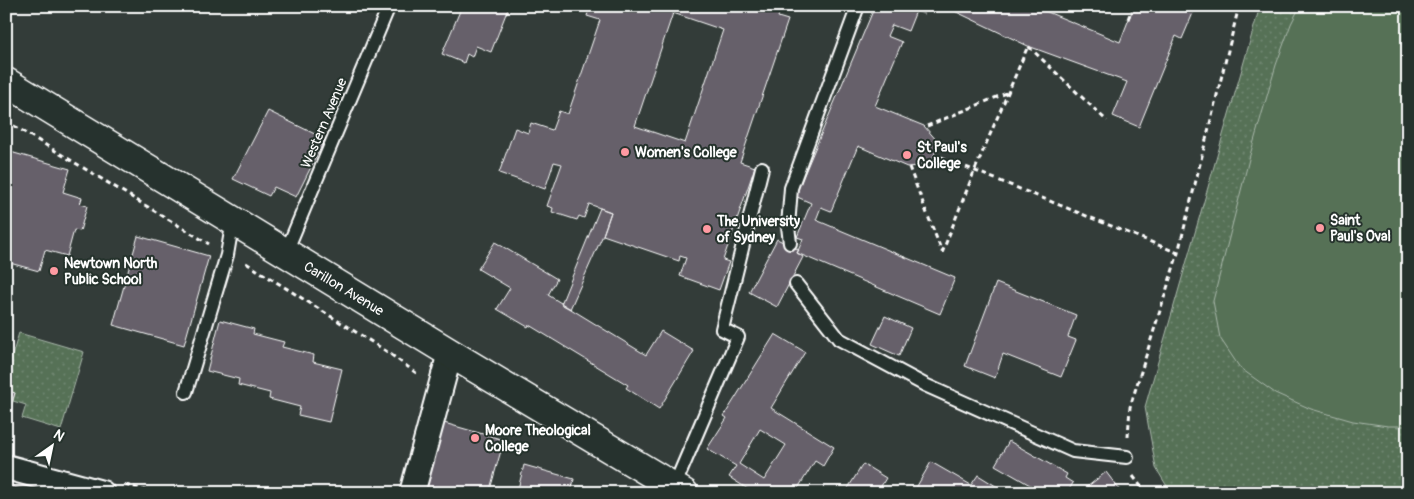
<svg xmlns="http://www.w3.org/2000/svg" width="1414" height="499" viewBox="0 0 1414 499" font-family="Pangolin,sans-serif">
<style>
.grass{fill:url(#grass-dots);stroke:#aab8ab}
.garden{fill:#567157;stroke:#aab8ab}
.building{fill:#66616b;stroke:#fff;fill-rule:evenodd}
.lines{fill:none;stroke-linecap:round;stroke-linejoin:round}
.lane-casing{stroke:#fff;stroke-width:16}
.street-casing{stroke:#fff;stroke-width:28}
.secondary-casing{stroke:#fff;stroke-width:31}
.path{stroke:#fff;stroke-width:3;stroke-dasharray:5 4;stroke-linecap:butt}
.lane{stroke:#26332d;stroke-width:12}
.street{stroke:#26332d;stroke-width:24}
.secondary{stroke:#26332d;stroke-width:28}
.poi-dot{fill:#ff9aa2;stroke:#26332d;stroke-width:2}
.labels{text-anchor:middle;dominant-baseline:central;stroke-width:4;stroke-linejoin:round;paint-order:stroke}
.street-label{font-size:14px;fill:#fff;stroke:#26332d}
.poi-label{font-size:14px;font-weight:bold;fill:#fff;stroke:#26332d;text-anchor:start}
</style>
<defs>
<pattern id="grass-dots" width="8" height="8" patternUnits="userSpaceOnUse" patternTransform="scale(1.25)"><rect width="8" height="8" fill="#567157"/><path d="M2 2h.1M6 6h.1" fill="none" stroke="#6f8670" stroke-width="1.8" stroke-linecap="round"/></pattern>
</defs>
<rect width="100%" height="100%" fill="#333c39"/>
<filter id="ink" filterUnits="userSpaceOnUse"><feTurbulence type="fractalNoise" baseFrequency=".02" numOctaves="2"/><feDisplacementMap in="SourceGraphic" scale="10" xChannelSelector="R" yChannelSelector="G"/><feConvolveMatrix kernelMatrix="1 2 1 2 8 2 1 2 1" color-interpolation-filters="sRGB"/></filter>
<g filter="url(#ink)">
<!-- grass -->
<path class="grass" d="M1260 6H1408V493H1171L1156 468 1145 407Z
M19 333 84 352 61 430 22 418 26 405 13 401 15 393 6 390V375Z"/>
<!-- garden -->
<path class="garden" d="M1300 6H1408V426H1388L1353 421 1311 409 1275 393 1240 368 1220 338 1213 301 1250 155 1276 65 1291 24Z"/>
<!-- building -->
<path class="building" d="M462 6H509L491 52 476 46 472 57 467 54 464 63 442 54Z
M590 6H782L778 17 788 20 740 162 755 167 723 260 729 262 719 290 680 276 686 258 680 256 679 261 603 235 611 212 589 204 584 218 579 216 577 220 552 212 553 208 547 206 562 164 554 162 545 189 499 173 515 128 528 133 531 123 552 130 559 111 568 114 600 20 587 16ZM673 13 723 30 685 143 635 126Z
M875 6 884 10 886 6H928L924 14 916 11 908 31 892 25 887 36 902 42 875 106 924 126 939 143 930 165 907 167 858 146 831 211 821 207 816 220 955 278 940 314 797 253 803 239 797 237 811 203 795 196Z
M944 6H1033L1120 42 1134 6H1196L1182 39 1176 36 1139 127 1113 116 1127 82 1028 46Z
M268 111 325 139 296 197 274 187 269 196 233 179Z
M6 144 9 145 7 151 70 169 63 192 82 198 80 204 87 206 80 231 74 230 67 256 45 250 39 271 6 262Z
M600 208 611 212 603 235 570 309 561 304Z
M138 236 209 256 184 345 113 325Z
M777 239 799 250 797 253 803 257 777 307 749 292Z
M495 242 557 279 548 295 646 355 661 331 694 351 659 409 626 388 628 385 529 325 528 327 497 309 510 288 478 269Z
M996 283 1076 315 1068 337 1076 340 1061 377 1003 354 995 378 965 366Z
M885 316 911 328 899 356 872 344Z
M220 320 254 329 253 334 284 342 282 347 314 355 313 362 342 369 329 422 298 415 300 407 269 399 270 393 238 385 239 379 207 371Z
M775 334 805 352 771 408 834 447 823 466 815 461 795 493H754L729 477 736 466 707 449 727 418 724 416ZM760 429 786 445 764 480 739 464Z
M6 390 15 393 6 421Z
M444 423 504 440 489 493H425Z
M1009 441 1067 474 1065 478 1073 483 1067 493H1044L995 465Z
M931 462 971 485 978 475 1004 491 1003 493H913Z
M863 464 886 478 877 493H845Z
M524 465 574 479 571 493H517Z
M1106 472 1122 493H1083L1082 491Z
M6 485 37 493H6Z"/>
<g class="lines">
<!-- lane casing -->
<g class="lane-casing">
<path id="lane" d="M790 243 788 226 791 188 858 6
M286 252 389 6
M796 284 839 339 925 385 1073 451 1127 457
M186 392 227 255 233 220
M674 487 738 337 722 329 762 168"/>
</g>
<!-- street casing -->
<g class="street-casing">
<path id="street" d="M6 467 102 493
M412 493 450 353"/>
</g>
<!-- secondary casing -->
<g class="secondary-casing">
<g id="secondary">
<path id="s1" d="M6 82 450 353 684 493"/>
</g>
</g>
<!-- path -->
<path class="path" d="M1128 19 1133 6
M6 121 209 244
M927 126 1009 92
M941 157 1178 253
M909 167 942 252
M942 253 974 172 1028 46 1107 121
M246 263 386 351 419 375
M1128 437 1130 407 1178 253 1239 6
M1133 476 1146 493
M125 485 158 493"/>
<!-- lane -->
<use href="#lane" class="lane"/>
<!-- street -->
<use href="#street" class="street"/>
<!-- secondary -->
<use href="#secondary" class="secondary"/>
</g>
</g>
<!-- markers -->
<g class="poi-dot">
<circle cx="625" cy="152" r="5"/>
<circle cx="907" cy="155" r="5"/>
<circle cx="1320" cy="228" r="5"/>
<circle cx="707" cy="229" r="5"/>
<circle cx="54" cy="271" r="5"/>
<circle cx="475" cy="438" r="5"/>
</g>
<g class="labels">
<!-- street labels -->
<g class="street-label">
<text transform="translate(324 123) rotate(-67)">Western Avenue</text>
<text stroke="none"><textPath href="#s1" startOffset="396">Carillon Avenue</textPath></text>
</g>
<!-- poi labels -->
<g class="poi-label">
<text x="917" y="147">St Paul's<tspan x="917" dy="16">College</tspan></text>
<text x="635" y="152">Women's College</text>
<text x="1330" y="220">Saint<tspan x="1330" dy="16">Paul's Oval</tspan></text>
<text x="717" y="221">The University<tspan x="717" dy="16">of Sydney</tspan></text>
<text x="64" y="263">Newtown North<tspan x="64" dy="16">Public School</tspan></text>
<text x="485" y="430">Moore Theological<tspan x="485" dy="16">College</tspan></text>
</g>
</g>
<!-- margin -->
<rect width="1414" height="499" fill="none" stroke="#26332d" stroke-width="25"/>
<rect x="12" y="12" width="1389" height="474" fill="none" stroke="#fff" stroke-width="2" filter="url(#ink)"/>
<!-- north arrow -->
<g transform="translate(52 446) rotate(33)" stroke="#26332d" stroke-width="4" paint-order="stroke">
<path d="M0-4L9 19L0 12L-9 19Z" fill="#ffffff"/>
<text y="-8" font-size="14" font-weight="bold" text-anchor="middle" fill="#ffffff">N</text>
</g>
</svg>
